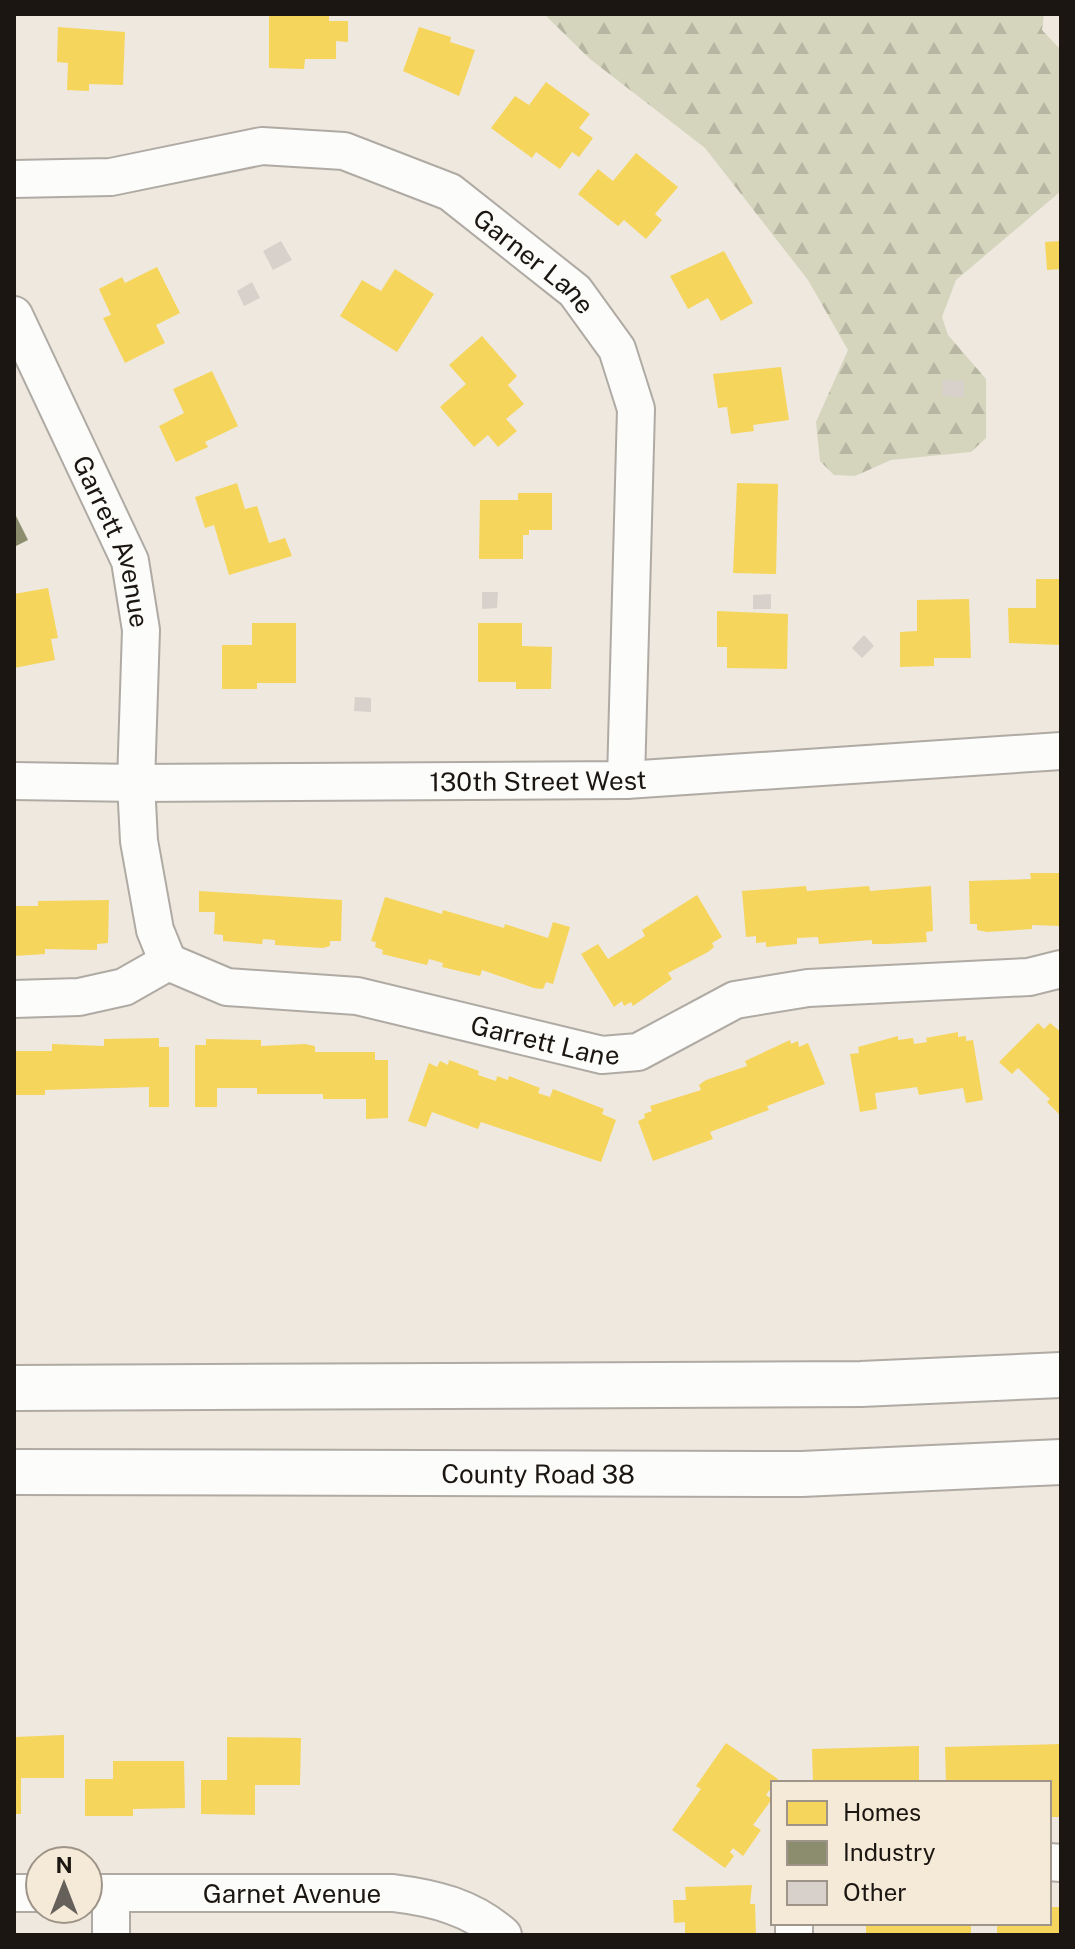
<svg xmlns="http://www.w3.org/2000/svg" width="1075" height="1949" viewBox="0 0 1075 1949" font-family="'Public Sans',sans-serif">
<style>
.forest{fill:url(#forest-firs)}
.homes{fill:#f6d55c}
.industry{fill:#8c8c6e}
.building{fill:#d7d0cb}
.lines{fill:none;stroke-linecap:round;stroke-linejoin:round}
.minor-casing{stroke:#afaaa3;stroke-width:40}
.secondary-casing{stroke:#afaaa3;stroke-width:48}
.minor{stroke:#fcfcfa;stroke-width:36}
.secondary{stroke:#fcfcfa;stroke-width:44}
.labels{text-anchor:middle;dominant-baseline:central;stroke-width:8;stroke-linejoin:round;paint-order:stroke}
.street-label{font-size:26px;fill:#1b1611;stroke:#f5e9d7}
</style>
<defs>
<pattern id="forest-firs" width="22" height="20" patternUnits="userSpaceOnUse" patternTransform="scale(2)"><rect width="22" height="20" fill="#d5d5be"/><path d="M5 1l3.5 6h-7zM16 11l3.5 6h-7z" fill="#b6b6a2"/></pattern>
</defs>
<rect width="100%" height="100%" fill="#eee8de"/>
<!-- forest -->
<path class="forest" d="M544 14H1044L1042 30 1061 50V191L956 280 942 317 948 335 986 379V438L971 452 891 460 855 476 834 475 820 461 816 422 848 350 808 280 705 148 590 59Z"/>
<!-- homes -->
<path class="homes" d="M269 14H329V21H348V42L336 41V59H305L304 69 269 68Z
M58 27 125 32 123 85 89 84V91L67 90 68 63 57 62Z
M419 27 451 37 450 42 475 50 459 96 403 71Z
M546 82 590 114 579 128 593 138 579 157 572 152 560 169 536 152 532 158 491 128 515 96 529 105Z
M636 153 678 187 655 214 662 220 646 239 624 220 618 226 578 194 598 169 613 181Z
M1061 241V269L1047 270 1045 242Z
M724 251 753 303 721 321 708 298 688 309 670 276Z
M157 267 180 313 156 325 165 343 125 363 103 318 111 315 99 289 122 277 125 283Z
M395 269 434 294 397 352 340 316 362 280 381 291Z
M482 336 517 376 508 385 524 404 506 419 517 431 498 447 488 435 474 447 440 407 466 384 449 365Z
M781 367 789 420 753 425 754 431 731 434 727 407 718 408 713 374Z
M212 371 238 426 205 442 208 447 176 462 159 426 184 413 173 389Z
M237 483 245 509 257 506 269 543 285 538 292 556 229 575 214 525 205 528 195 497Z
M737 483 778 484 776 574 733 573Z
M518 493H552V530H529V535H523V559H479L480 500H518Z
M1036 579H1061V645L1009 643 1008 608H1036Z
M48 588 58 638 51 639 55 660 14 668V594Z
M969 599 971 658H934V666L900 667V632L917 631V600Z
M717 611 788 614 787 669 727 668V647H717Z
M252 623H296V683H257V689H222V645H252Z
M478 623H522V646L552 647 551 689H516V682H478Z
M1030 873H1061V926L1032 925V929L987 932 977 930V924H970L969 881 1031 879Z
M806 886 807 891 869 886 870 891 931 886 933 931 926 932 927 942 887 944H872V940L819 944 818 937 797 938V944L766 947V942L756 943V936L746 937 742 891Z
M199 891 342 900 341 941H330V946L323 948 275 945V940L263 939 262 944 223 941V935L214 934 215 912H199Z
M697 895 722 937 712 943 714 947 708 952 668 973 672 979 633 1006 631 1002 624 1006 622 1001 614 1007 581 954 598 944 608 959 645 936 642 930Z
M385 897 442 914 443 910 504 928 505 924 548 938 553 922 570 927 553 984 546 982 543 989 534 988 482 970 480 976 442 967 443 963 429 959 427 965 382 954 383 950 375 947 376 942 371 941Z
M109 900 108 943 97 944V950L45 949V954L14 956V906H38V901Z
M1038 1023 1044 1029 1050 1023 1061 1032V1116L1047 1102 1050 1099 1018 1068 1012 1074 999 1062Z
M958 1032V1037L966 1036V1041L973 1040 983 1100 966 1103 963 1088 919 1095 917 1087 875 1093 877 1109 860 1112 850 1054 859 1053 858 1047 898 1036V1040L913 1038 914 1044 927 1042 926 1038Z
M159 1038V1047H169V1107H149V1087L45 1090V1095H14V1051H52V1044L104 1046V1039Z
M206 1039 261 1040V1046L305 1044 315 1046V1052H375V1060H388V1118L366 1119V1099H323V1094H257V1088H217V1107H195V1045H206Z
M790 1040 791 1044 798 1041 799 1047 808 1043 825 1084 767 1106 769 1110 710 1132 713 1139 653 1161 638 1121 645 1118 644 1114 652 1111 650 1106 701 1090 699 1085 706 1080 747 1066 745 1061Z
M449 1060 479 1071 478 1075 496 1081 497 1076 508 1080 509 1076 540 1088 538 1093 550 1097 553 1089 604 1109 602 1114 616 1120 601 1162 481 1122 478 1129 432 1112 426 1127 408 1121 429 1063 437 1067 440 1061 448 1065Z
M64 1735V1778H21V1814H14V1737Z
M227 1737 301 1738 300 1785H255V1815L201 1814V1780H227Z
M726 1743 778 1779 766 1795 772 1799 753 1825 761 1830 743 1856 733 1848 730 1852 734 1856 725 1868 672 1830 701 1789 696 1786Z
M1061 1744V1817H1049V1783H946L945 1747Z
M919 1746V1783H813L812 1749Z
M113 1761H184L185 1808 133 1809V1816H85V1779H113Z
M752 1885 750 1904H755L756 1935H685V1922L674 1923 673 1900H686L685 1887Z
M1049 1907H1061V1935H997V1923H1049Z
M866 1923H971V1935H866Z"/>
<!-- industry -->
<path class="industry" d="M14 512 28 540 14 547Z"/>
<!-- building -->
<path class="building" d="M281 241 292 260 273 270 263 251Z
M252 282 260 298 244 306 237 291Z
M943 380 964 381V397L942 396Z
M482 592H498L497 608 482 609Z
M771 594V609H753V595Z
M864 635 874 646 862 658 852 648Z
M355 697 371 698V712L354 711Z"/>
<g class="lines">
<!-- minor casing -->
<g class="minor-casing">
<g id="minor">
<path id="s1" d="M14 179 111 177 262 146 344 151 450 192 575 291 617 349 636 409 626 780"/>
<path id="s2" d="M14 315 130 561 141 630 136 783 139 841 155 930 168 962"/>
<path id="s3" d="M14 781 136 783 626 780 1061 751"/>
<path id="s4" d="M168 962 227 987 357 996 602 1055 638 1052 735 1000 808 988 1029 977 1061 969"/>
<path d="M14 999 79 997 124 987 168 962"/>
<path d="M1049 1862 1061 1863"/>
<path d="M14 1893H40"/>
<path id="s5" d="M88 1893H393C434 1898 471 1907 503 1935"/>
<path d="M111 1935V1893"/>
<path d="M794 1935V1923"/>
</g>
</g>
<!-- secondary casing -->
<g class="secondary-casing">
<g id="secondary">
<path d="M14 1388 861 1384 1061 1375"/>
<path id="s6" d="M14 1472 802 1474 1061 1462"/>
</g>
</g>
<!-- minor -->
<use href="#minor" class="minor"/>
<!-- secondary -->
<use href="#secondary" class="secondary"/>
</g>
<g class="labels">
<!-- street labels -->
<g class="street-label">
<text stroke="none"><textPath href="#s1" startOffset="556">Garner Lane</textPath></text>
<text stroke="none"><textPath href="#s2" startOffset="248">Garrett Avenue</textPath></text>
<text stroke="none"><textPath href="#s3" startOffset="524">130th Street West</textPath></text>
<text stroke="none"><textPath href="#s4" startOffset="388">Garrett Lane</textPath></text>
<text stroke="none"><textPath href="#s6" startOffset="524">County Road 38</textPath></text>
<text stroke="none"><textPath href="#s5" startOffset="204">Garnet Avenue</textPath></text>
</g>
</g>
<!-- border -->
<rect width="1075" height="1949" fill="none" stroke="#1b1611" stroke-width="32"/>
<!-- legend -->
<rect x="771" y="1781" width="280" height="144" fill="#f5e9d7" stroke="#9e9588" stroke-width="2"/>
<rect x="787" y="1801" width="40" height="24" fill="#f6d55c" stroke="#9e9588" stroke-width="2"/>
<text x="843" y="1821" font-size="24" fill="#1b1611">Homes</text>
<rect x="787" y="1841" width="40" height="24" fill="#8c8c6e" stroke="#9e9588" stroke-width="2"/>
<text x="843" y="1861" font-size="24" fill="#1b1611">Industry</text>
<rect x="787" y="1881" width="40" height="24" fill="#d7d0cb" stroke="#9e9588" stroke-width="2"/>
<text x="843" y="1901" font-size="24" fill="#1b1611">Other</text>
<!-- north arrow -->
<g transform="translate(64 1885)"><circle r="38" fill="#f5e9d7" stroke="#9e9588" stroke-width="2"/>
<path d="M0-6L14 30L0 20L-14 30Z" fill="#656059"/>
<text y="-12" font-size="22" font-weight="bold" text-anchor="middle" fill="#1b1611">N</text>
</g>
</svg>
